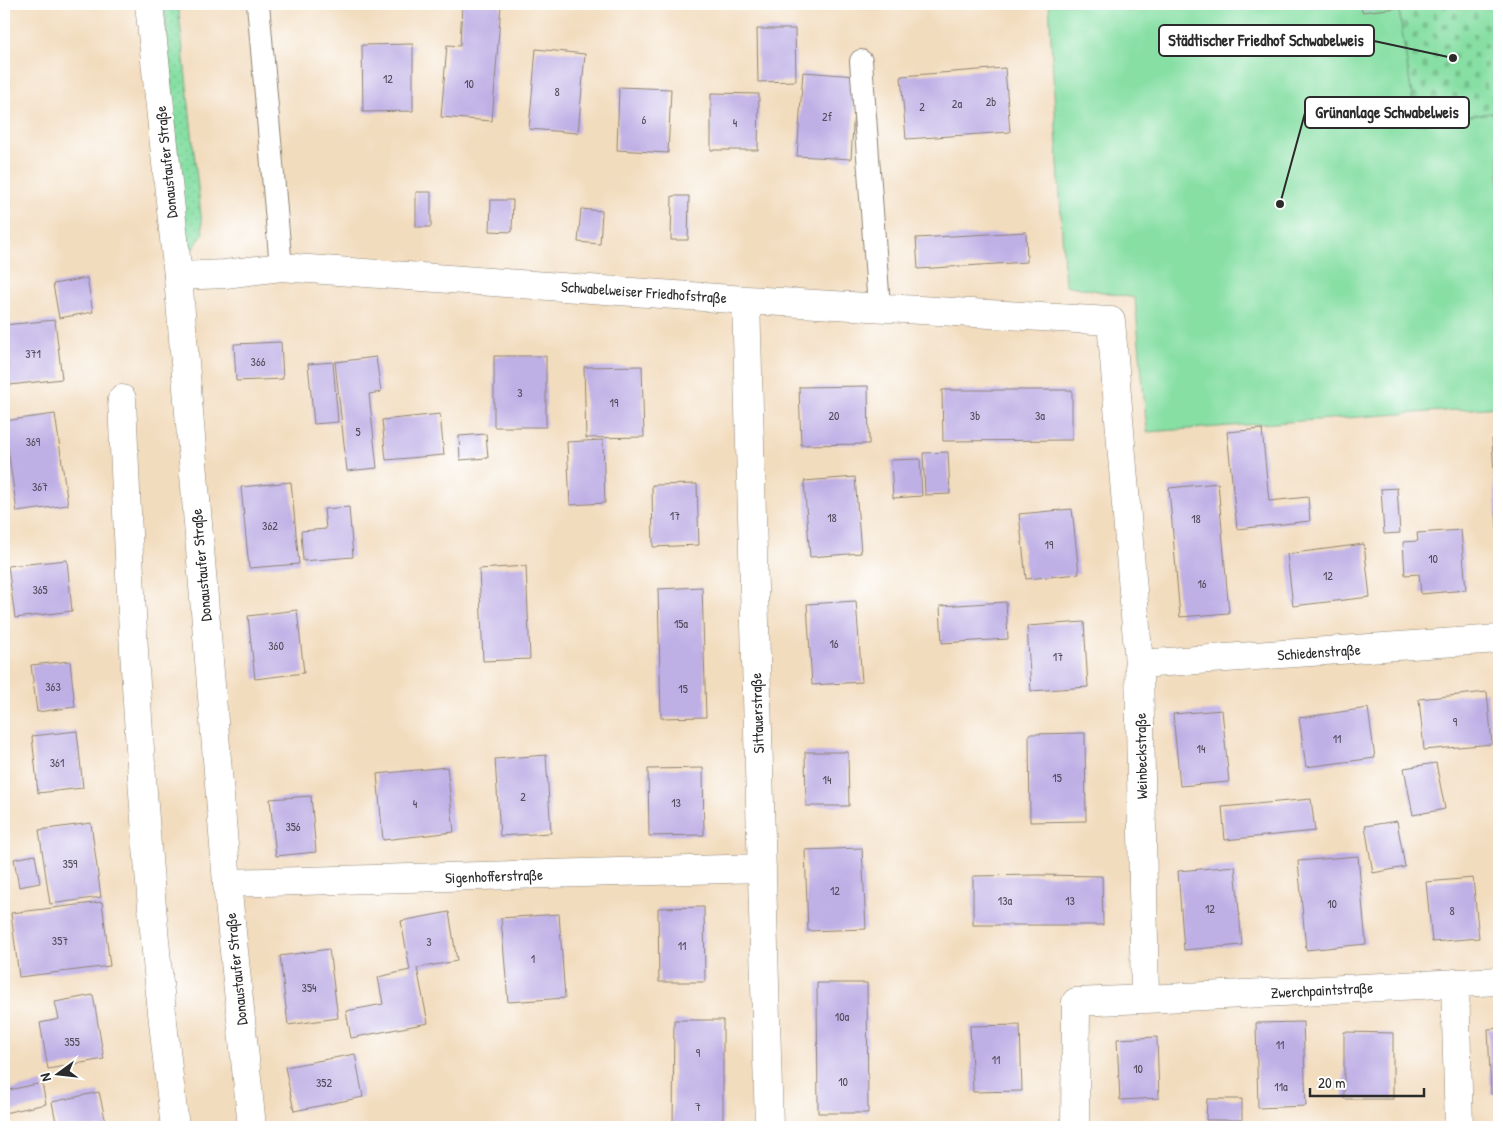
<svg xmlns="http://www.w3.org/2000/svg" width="1503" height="1131" viewBox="0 0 1503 1131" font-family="'Patrick Hand',sans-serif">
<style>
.grass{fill:url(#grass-dots);stroke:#598568}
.cemetery{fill:url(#cemetery-stones);stroke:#598568}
.park{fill:#87dfa4;stroke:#598568}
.building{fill:#beafe5}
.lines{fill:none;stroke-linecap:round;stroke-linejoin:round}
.service-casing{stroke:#8e8474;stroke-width:24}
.minor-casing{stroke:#8e8474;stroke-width:29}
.secondary-casing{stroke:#8e8474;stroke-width:29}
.service{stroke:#fff;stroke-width:22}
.minor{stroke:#fff;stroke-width:28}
.secondary{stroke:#fff;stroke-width:28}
.labels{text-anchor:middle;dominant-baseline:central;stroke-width:5;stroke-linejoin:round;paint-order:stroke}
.number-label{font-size:12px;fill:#504c5a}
.street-label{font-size:15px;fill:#2b2b2b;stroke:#fff}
.leader{fill:none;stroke:#2b2b2b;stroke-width:2}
.callout-dot{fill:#2b2b2b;stroke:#fff;stroke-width:2}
.callout{fill:#fff;stroke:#2b2b2b;stroke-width:2}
.callout-label{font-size:16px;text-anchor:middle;font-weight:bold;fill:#2b2b2b}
</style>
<defs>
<pattern id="grass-dots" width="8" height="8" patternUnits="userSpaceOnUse" patternTransform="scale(1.25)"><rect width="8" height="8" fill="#87dfa4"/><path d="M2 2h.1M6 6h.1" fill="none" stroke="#75c08d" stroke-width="1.8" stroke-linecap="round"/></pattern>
<pattern id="cemetery-stones" width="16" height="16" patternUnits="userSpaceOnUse" patternTransform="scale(1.25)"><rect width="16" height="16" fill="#87dfa4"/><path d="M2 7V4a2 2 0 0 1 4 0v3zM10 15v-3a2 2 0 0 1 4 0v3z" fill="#75c08d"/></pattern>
</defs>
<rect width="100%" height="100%" fill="#fff"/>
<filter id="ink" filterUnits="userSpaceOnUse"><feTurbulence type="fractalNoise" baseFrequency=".02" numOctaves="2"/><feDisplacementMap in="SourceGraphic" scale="10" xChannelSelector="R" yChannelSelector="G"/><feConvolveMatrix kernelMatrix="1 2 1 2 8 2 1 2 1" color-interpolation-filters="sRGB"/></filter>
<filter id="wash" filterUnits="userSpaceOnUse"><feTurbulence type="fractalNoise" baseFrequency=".0096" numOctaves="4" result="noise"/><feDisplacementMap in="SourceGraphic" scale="20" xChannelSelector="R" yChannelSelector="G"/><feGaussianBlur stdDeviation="1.12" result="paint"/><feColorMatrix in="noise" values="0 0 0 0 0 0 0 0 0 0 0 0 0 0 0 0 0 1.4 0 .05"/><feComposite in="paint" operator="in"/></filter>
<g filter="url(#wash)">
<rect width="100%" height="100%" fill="#f2dcbe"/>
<!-- grass -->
<path class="grass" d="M164 4H178L203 234 193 249 183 232Z"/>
<!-- cemetery -->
<path class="cemetery" d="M1398 4H1499V112L1416 124Z"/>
<!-- park -->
<path class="park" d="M1049 4H1398L1416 124 1499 112V407L1147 432 1135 298 1065 285Z"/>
<g id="blocks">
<!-- building -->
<path class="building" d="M462 4H501L492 121 441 117 447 45 460 46Z
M1361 4H1396L1397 8 1362 12Z
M757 29H795L796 81 758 82Z
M413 44V111L363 112 362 45Z
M536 49 585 54 578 133 529 129Z
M1005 68 1010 132 906 139 901 76Z
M803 72 856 76 851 159 797 156Z
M619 87 671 89 668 153 617 150Z
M711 93 759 94 758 150H711Z
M416 192H431V227H416Z
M672 196H689L688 240H671Z
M491 200H513L512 232 490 231Z
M581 209 602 211 600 244 578 242Z
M1026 232 1027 262 918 269 916 238Z
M87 278 93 312 59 318 53 284Z
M55 320 62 379 10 385 4 325Z
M281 342 283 379 236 381 234 344Z
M494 356H546V427H494Z
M376 357 381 392 369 394 377 468 347 471 335 362Z
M333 362 338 422 314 424 308 364Z
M642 366 644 437 586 438 584 367Z
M868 386 869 444 801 445 799 387Z
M942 390H1072V440L943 441Z
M55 414 68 505 17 512 4 421Z
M440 414 444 455 386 460 382 420Z
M1262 429 1269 501 1308 497 1310 521 1237 529 1227 432Z
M486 434 488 458 460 460 459 436Z
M1499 438V528H1497L1492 439Z
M603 440 605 503 570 505 567 442Z
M948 452 950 494 925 495 923 453Z
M920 459 922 496 893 498 891 460Z
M855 477 861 553 810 557 804 481Z
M291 482 299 564 249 568 241 487Z
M1218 483 1229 613 1180 617 1169 488Z
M697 484 699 545 653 547 652 485Z
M1397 488 1400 533 1384 534 1381 489Z
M349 507 353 557 303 561 301 531 326 529 324 509Z
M1072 509 1079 574 1026 579 1019 514Z
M1461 530 1466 590 1421 594 1419 574 1405 575 1403 542 1418 541 1417 533Z
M1364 544 1370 597 1293 606 1287 554Z
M67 560 72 611 15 618 8 566Z
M526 566 530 659 483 661 479 569Z
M702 587 706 717 661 718 658 589Z
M856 601 862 682 812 685 807 604Z
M1006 602 1008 639 942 643 940 606Z
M297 610 304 673 255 679 248 616Z
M1084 622 1088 687 1031 691 1027 626Z
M70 661 75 707 37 712 31 665Z
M1487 692 1492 744 1424 750 1419 699Z
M1368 708 1375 758 1306 767 1299 718Z
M1222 710 1229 782 1180 786 1173 714Z
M77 731 83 788 38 793 32 736Z
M1085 733 1086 821 1030 822 1029 734Z
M805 752H848L849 806H806Z
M546 755 551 833 500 836 495 759Z
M1436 763 1445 809 1413 815 1404 768Z
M447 767 454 832 383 840 377 774Z
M703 768 704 835 649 836 648 769Z
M311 796 316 852 276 856 270 799Z
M1311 799 1315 831 1225 840 1222 807Z
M1397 821 1405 867 1373 873 1365 826Z
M91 823 101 897 50 904 39 830Z
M862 848 866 929 808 931 805 850Z
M35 855 40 883 19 887 14 859Z
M1358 856 1366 944 1306 950 1298 861Z
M1235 866 1242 945 1184 950 1178 871Z
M1038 875 1102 876 1103 925H973V876Z
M1473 878 1479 938 1432 942 1426 882Z
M102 902 110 966 19 977 11 913Z
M704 907 705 982H659L658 908Z
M449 912 457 961 417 968 428 1023 351 1038 346 1011 383 1004 378 977 410 970 401 921Z
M559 914 565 998 508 1002 501 918Z
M329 949 338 1018 288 1025 280 956Z
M817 983H867L868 1113H818Z
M93 995 104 1059 48 1069 40 1023 59 1019 55 1002Z
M674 1020H723V1127H673Z
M1303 1022 1306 1106 1258 1108 1256 1023Z
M1020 1025 1022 1091 973 1092 970 1026Z
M1499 1028V1094H1491L1488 1029Z
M1344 1032 1393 1033V1099H1344Z
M1157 1037 1159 1098 1120 1100 1117 1039Z
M355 1054 363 1097 294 1111 285 1067Z
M42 1083 46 1104 4 1113V1091Z
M99 1092 107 1127H57L52 1102Z
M1207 1099H1242V1120H1206Z"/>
</g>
</g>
<g filter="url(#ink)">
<use href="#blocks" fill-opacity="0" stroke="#8e8474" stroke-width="1"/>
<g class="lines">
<!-- service casing -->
<g class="service-casing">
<path id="service" d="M258 4 281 267
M861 61 879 307"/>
</g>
<!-- minor casing -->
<g class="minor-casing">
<path id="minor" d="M178 276 225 274 281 267 746 300 1111 321 1139 664 1145 999 1076 1002 1075 1127
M746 300 769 1127
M122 399C132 642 145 886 175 1127
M1139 664 1499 639
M227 883 762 868
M1455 983 1459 1127
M1145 999 1499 981"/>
</g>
<!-- secondary casing -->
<g class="secondary-casing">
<path id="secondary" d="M149 4 178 276 227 883 252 1127"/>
</g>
<!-- service -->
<use href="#service" class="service"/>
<!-- minor -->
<use href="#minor" class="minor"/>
<!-- secondary -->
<use href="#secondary" class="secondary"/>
</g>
</g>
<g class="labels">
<!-- number labels -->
<g class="number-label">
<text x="388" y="78">12</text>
<text x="469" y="83">10</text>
<text x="557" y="91">8</text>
<text x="991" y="101">2b</text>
<text x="957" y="103">2a</text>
<text x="922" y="106">2</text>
<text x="827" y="116">2f</text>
<text x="644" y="119">6</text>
<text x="735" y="122">4</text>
<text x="33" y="353">371</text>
<text x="258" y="361">366</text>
<text x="520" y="392">3</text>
<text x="614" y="402">19</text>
<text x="834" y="415">20</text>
<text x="975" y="415">3b</text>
<text x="1040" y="415">3a</text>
<text x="358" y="431">5</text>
<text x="33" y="441">369</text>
<text x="40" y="486">367</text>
<text x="675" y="515">17</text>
<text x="832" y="517">18</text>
<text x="1196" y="518">18</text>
<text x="270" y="525">362</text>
<text x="1049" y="544">19</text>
<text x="1433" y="558">10</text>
<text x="1328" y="575">12</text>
<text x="1202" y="583">16</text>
<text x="40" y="589">365</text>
<text x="681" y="623">15a</text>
<text x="834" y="643">16</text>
<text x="276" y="645">360</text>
<text x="1058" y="656">17</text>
<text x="53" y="686">363</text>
<text x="683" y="688">15</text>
<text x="1455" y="721">9</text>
<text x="1337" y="738">11</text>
<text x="1201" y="748">14</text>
<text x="57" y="762">361</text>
<text x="1057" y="777">15</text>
<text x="827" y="779">14</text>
<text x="523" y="796">2</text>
<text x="676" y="802">13</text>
<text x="415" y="803">4</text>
<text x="293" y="826">356</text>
<text x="70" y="863">359</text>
<text x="835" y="890">12</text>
<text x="1005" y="900">13a</text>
<text x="1070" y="900">13</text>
<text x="1332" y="903">10</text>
<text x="1210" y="908">12</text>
<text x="1452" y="910">8</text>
<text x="60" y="940">357</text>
<text x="429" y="941">3</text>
<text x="682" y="945">11</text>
<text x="533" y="958">1</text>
<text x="309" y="987">354</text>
<text x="842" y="1016">10a</text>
<text x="72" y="1041">355</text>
<text x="1280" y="1044">11</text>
<text x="698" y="1052">9</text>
<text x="996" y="1059">11</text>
<text x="1138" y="1068">10</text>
<text x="843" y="1081">10</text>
<text x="324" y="1082">352</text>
<text x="1281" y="1086">11a</text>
<text x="698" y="1106">7</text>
</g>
<!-- street labels -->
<g class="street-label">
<text transform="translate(166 162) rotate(-96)">Donaustaufer Straße</text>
<text transform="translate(644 292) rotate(4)">Schwabelweiser Friedhofstraße</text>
<text transform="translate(201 565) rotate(-95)">Donaustaufer Straße</text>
<text transform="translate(1319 652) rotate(-4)">Schiedenstraße</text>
<text transform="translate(757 713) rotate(-92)">Sittauerstraße</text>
<text transform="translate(1141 756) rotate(-91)">Weinbeckstraße</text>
<text transform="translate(494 876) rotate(-2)">Sigenhofferstraße</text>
<text transform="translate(236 969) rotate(-96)">Donaustaufer Straße</text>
<text transform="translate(1322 990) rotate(-3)">Zwerchpaintstraße</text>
</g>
</g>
<!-- callouts -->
<path class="leader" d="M1453 58L1374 41M1280 204L1305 113"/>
<g class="callout-dot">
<circle cx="1453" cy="58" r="5"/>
<circle cx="1280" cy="204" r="5"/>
</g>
<g class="callout">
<rect x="1159" y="25" width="215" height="31" rx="5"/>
<rect x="1305" y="97" width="164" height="31" rx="5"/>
</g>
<g class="callout-label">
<text x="1266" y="46">Städtischer Friedhof Schwabelweis</text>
<text x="1387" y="118">Grünanlage Schwabelweis</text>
</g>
<!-- margin -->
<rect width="1503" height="1131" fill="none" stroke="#fff" stroke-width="20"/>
<!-- north arrow -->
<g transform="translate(58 1074) rotate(255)" stroke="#ffffff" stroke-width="4" paint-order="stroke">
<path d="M0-4L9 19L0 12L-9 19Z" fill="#2b2b2b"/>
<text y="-8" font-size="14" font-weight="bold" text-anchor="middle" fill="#2b2b2b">N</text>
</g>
<!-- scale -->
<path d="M1310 1088v8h114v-8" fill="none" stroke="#2b2b2b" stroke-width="2.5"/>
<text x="1318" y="1088" font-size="15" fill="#2b2b2b" stroke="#ffffff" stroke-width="4" paint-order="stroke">20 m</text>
</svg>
